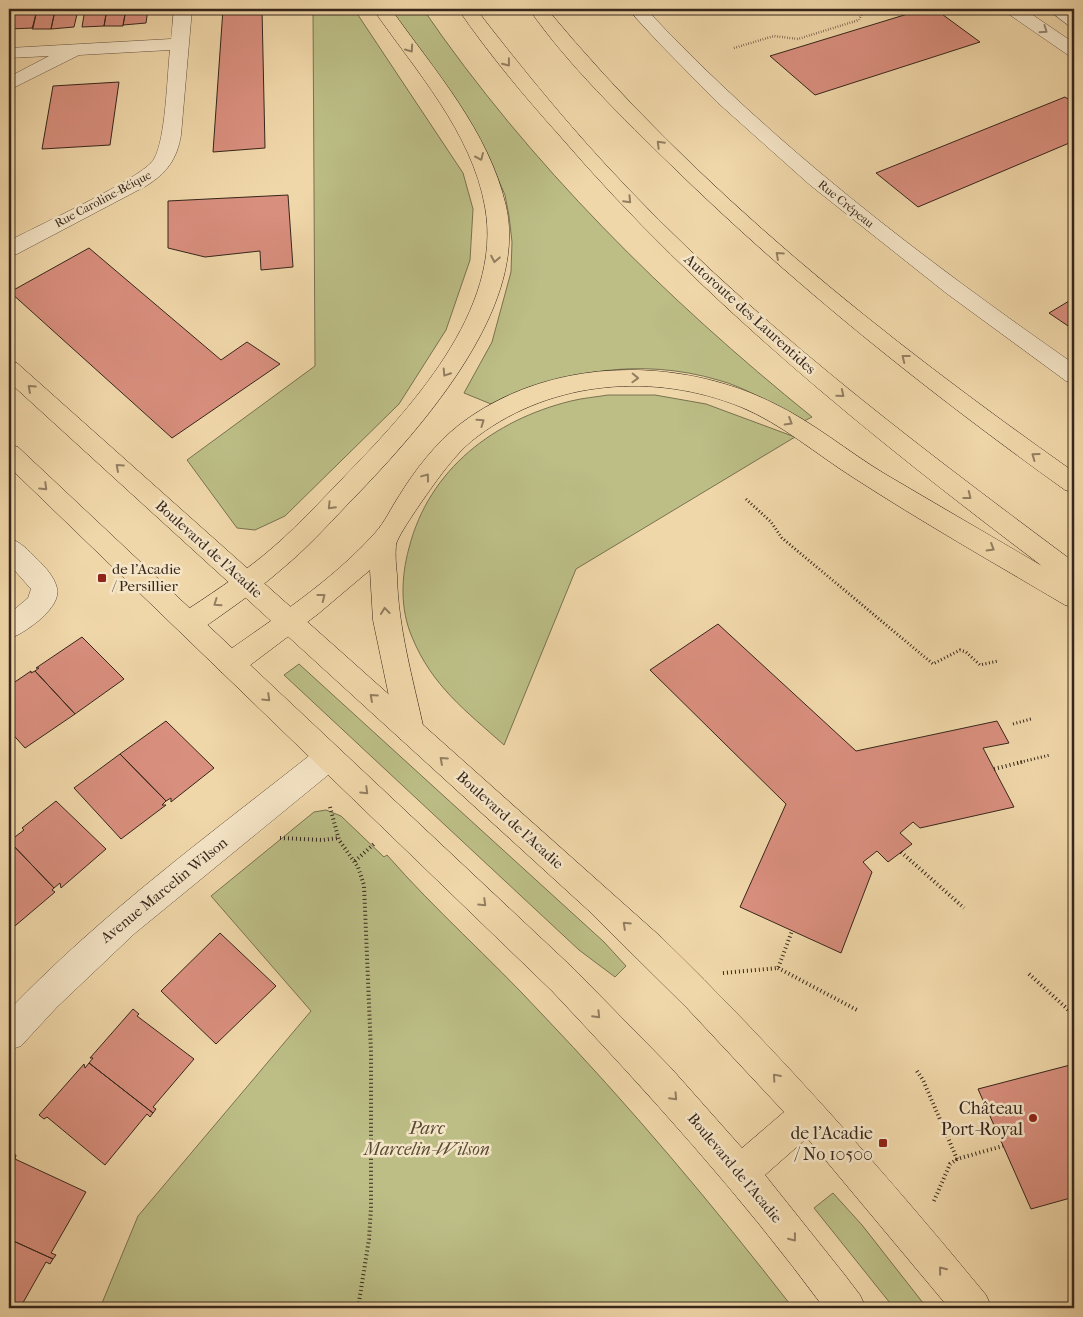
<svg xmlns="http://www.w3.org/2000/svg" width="1083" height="1317" viewBox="0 0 1083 1317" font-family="'IM FELL French Canon',serif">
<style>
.green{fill:#bcbe86;stroke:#797250}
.building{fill:#d98f7e;stroke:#36261b}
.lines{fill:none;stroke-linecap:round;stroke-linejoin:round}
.minor-casing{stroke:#64523e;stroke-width:1}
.major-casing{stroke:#36261b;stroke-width:1}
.highway-casing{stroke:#36261b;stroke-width:1}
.path-far2{stroke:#36261b;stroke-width:2.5;stroke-dasharray:0.5 2;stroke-linecap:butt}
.path-far1{stroke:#36261b;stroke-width:3;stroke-dasharray:1 2.5;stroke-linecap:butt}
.path{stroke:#36261b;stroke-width:4;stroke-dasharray:1 3;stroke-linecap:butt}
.minor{fill:#f5e5c7;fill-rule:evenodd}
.major{fill:#f0d7a9;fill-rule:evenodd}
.highway{fill:#f0d7a9;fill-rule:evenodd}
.oneway{stroke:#968671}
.oneway2{stroke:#937e62}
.poi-dot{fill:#8f2418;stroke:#f5e5c7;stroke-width:2}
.labels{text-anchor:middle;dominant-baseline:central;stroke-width:5;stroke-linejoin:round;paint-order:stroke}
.far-street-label{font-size:12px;fill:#36261b;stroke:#f5e5c7}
.street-label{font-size:15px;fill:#36261b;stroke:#f5e5c7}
.poi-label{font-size:15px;fill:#36261b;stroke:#f5e5c7;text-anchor:start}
.near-poi-label{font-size:18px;fill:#36261b;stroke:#f5e5c7;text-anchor:end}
.near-park-label{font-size:18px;font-style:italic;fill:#584c36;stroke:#f5e5c7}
</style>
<rect width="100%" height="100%" fill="#f0d7a9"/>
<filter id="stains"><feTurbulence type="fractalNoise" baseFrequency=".004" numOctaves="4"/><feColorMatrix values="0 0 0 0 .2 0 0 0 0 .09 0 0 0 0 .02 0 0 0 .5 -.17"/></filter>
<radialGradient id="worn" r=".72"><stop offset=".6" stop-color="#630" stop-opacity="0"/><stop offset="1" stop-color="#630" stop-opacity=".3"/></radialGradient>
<!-- green -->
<path class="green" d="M313 9H354L463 173 473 209 470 260 446 330 399 404 285 516 255 530 237 528 187 460 315 366Z
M389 9H423C530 165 665 298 812 417L804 421C778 407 745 387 718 380 640 357 563 371 491 404L464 393 492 342 511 272 512 242 509 216 505 195 491 163 456 103Z
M608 395H655L706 404 795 437 576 569 504 745C466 711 432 686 412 637 400 609 401 577 409 548 429 469 494 420 571 401 583 398 596 397 608 395Z
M299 664 604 942 626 966 615 977 579 950 284 675Z
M326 810 341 816 384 857 387 855C435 910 490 958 540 1012 630 1106 713 1205 793 1308H100L138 1216 311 1011 211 896 314 812Z
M833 1193 862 1225 927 1308H894L814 1208Z"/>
<!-- building -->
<path class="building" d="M17 9 37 10 33 28 9 29 14 11Z
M85 9H107L104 26 82 27Z
M107 9H126L123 26H104Z
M126 9H148L146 23 123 25Z
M223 9H262L265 148 213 152Z
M924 9H935L980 42 815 95 770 56Z
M37 10H55L51 29H32Z
M78 10 74 27 51 29 55 11Z
M119 82 110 145 42 149 53 86Z
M1065 97 1074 103V141L918 207 876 173Z
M288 195 293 267 261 270 260 251 205 257 168 248V201Z
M89 248 221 360 247 342 280 364 172 438 10 292Z
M1074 298V330L1049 313Z
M718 624 856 751 997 721 1009 743 983 748 1014 807 920 828 913 822 900 833 912 844 888 862 877 851 863 862 872 872 841 953 740 907 786 804 650 670Z
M82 637 124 679 75 714 35 671 39 668H36Z
M31 671V673L35 671 75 714 25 748 9 730V686Z
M166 721 214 768 171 802V798L166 801 120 754Z
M120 754 166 801 162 805H166L121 839 74 788Z
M56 801 106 849 61 888 60 883 54 888 9 841V839L11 840 24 830 22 828Z
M9 841 54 888 52 890 55 892 9 931Z
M220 933 276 986 216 1044 161 991Z
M133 1009 139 1014 137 1016 194 1059 153 1107 156 1109 153 1113 89 1063 93 1058H90Z
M89 1063 153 1113 150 1117 147 1114 105 1165 47 1117 44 1119 39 1115 84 1064 85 1068Z
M1074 1064V1197L1031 1209 978 1089Z
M11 1154 16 1155 15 1159 86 1192 51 1253 56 1255 53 1259 9 1239V1156Z
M9 1239 53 1259 50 1264 46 1262 20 1308H9Z"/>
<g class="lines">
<!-- minor casing -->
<g class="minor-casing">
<path id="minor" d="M174 9H192L181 135C177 159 167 173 146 186L17 254 9 256V241C34 227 144 178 154 159 166 138 167 76 170 50L79 55 9 90V77L49 56 9 58V48L171 39Z
M628 9H646C773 145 922 258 1074 364V383L1066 381 946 293 810 185 717 102 659 43Z
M1004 9H1024L1074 43V56L1068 55 1007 13Z
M1047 9H1067L1074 13V26L1068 25Z
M9 538C21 542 28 550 37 559 45 567 54 576 57 588 62 608 25 633 9 639V614L28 598 31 589 9 564Z
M329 744 339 748 344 757 339 766 134 934 57 1007 21 1046 9 1050V1010C103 912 213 832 319 748Z"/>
</g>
<!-- major casing -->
<g class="major-casing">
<path id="major" d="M9 361 17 363 661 937C777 1050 883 1170 986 1295L992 1308H949L807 1138 765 1175 844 1274 860 1295 866 1308H824C741 1195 648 1093 552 991L9 467V444L18 447 574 969 671 1068 742 1148 784 1112 687 1008 588 910 9 382Z"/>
</g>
<!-- highway casing -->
<g class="highway-casing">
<path id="highway" d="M373 9H391C434 70 489 131 506 206 530 311 414 436 347 505 326 527 306 549 283 568 257 591 227 611 199 631L189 634 179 631 176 623 179 615C208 596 237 577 264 555 292 532 317 505 343 478 408 411 504 310 485 207 472 132 415 70 373 9Z
M458 9H476C517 62 559 114 605 164 744 315 910 440 1074 562V608L1065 605C994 563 922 522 854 478 816 454 782 424 741 407 655 372 553 380 478 436 460 449 445 469 432 487 425 497 397 536 396 545 395 555 396 566 397 575 398 628 413 679 424 730L420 739 410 742 400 739 396 730 373 620 370 570 318 614 241 672 231 675 221 672 217 664 221 656C274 618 331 582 375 533 385 522 391 508 399 496 415 470 436 443 459 425 547 357 676 355 773 403 813 422 847 451 885 474 937 505 990 535 1042 566 870 436 701 300 560 136 524 96 489 54 458 9Z
M529 9H547C696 189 884 338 1074 472V493L1065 490C927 391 794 285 672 166 623 118 568 65 529 9Z"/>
</g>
<!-- path-far2 -->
<path class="path-far2" d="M859 10 873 11 874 9
M734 48 774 36 798 39 859 20 862 13 856 9"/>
<!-- path-far1 -->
<path class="path-far1" d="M746 499 771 522 782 538 933 664 960 650 966 652 980 665 998 661
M1013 724 1031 719
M1017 763 1050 755"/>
<!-- path -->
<path class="path" d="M994 769 1022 762
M330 807 339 840 358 867 364 885 371 1052V1208L369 1239 358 1308
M280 838 323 840 338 838
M901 852 964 908
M355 861 375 843
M778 968 857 1010
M723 973 778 968 792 931
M1029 974 1074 1015
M917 1071 923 1080 957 1159 1003 1146
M934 1201 950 1164 957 1159"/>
<!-- minor -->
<use href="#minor" class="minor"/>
<!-- major -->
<use href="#major" class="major"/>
<!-- highway -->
<use href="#highway" class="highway"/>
</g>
<!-- one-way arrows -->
<defs><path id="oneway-chevron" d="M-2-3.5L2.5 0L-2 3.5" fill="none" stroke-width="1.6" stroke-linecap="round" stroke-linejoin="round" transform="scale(1.25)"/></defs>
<use class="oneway" href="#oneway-chevron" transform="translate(1044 30) rotate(35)"/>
<g class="oneway2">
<use href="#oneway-chevron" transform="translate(410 49) rotate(55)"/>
<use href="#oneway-chevron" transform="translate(507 63) rotate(52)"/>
<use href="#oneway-chevron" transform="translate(660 144) rotate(-135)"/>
<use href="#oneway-chevron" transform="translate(480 157) rotate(66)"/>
<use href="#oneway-chevron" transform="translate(628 200) rotate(46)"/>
<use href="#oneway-chevron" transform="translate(779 255) rotate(-138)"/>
<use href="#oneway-chevron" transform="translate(495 259) rotate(101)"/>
<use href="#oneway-chevron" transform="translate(905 358) rotate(-142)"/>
<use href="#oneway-chevron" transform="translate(446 373) rotate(123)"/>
<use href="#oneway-chevron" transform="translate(635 378) rotate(2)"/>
<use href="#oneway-chevron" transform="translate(31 388) rotate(-138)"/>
<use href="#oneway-chevron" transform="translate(841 394) rotate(39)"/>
<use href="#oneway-chevron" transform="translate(481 422) rotate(-35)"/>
<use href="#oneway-chevron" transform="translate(789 422) rotate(31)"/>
<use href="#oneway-chevron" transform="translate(1035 456) rotate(-144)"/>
<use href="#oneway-chevron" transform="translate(119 467) rotate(-138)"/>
<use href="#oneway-chevron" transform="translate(426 477) rotate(-53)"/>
<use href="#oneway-chevron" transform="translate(44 487) rotate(44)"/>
<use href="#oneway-chevron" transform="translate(968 496) rotate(38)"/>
<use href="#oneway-chevron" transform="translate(331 506) rotate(134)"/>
<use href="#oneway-chevron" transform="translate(991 548) rotate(31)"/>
<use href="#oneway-chevron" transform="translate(322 597) rotate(-38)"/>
<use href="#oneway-chevron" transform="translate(217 603) rotate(145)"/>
<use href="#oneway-chevron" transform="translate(385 611) rotate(-96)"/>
<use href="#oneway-chevron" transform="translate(373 697) rotate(-138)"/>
<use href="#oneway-chevron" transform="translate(267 698) rotate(44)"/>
<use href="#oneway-chevron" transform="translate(443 760) rotate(-138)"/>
<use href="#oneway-chevron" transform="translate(365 791) rotate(44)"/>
<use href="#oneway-chevron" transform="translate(483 903) rotate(44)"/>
<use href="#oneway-chevron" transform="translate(626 925) rotate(-137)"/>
<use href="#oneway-chevron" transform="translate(597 1015) rotate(46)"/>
<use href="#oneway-chevron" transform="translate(776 1077) rotate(-131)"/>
<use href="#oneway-chevron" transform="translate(674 1097) rotate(47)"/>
<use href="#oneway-chevron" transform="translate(793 1238) rotate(52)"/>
<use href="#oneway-chevron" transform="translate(942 1270) rotate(-129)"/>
</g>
<!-- markers -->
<g class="poi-dot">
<rect x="97" y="573" width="10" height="10" rx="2.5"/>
<circle cx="1033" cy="1118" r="5"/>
<rect x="878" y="1138" width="10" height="10" rx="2.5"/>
</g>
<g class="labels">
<!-- far-street labels -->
<g class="far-street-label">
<text transform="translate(103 199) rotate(-28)">Rue Caroline-Béique</text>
<text transform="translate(846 204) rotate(39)">Rue Crépeau</text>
</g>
<!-- street labels -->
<g class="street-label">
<text transform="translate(750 314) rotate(42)">Autoroute des Laurentides</text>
<text transform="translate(209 549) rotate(42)">Boulevard de l'Acadie</text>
<text transform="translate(510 820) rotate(42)">Boulevard de l'Acadie</text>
<text transform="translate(164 890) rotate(-39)">Avenue Marcelin Wilson</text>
<text transform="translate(735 1168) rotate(50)">Boulevard de l'Acadie</text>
</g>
<!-- poi labels -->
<g class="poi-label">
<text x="112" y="569">de l'Acadie<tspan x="112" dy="17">/ Persillier</tspan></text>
</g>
<!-- near-poi labels -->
<g class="near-poi-label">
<text x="1023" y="1108">Château<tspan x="1023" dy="21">Port-Royal</tspan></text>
<text x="873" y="1133">de l'Acadie<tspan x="873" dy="21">/ No 10500</tspan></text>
</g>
<!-- near-park labels -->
<g class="near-park-label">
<text x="427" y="1128">Parc<tspan x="427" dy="21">Marcelin-Wilson</tspan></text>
</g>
</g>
<!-- margin -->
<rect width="1083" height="1317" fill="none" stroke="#f0d7a9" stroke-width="30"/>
<rect x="10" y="10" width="1063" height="1297" fill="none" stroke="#36261b" stroke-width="2.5"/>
<rect x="15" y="15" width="1053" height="1287" fill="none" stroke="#36261b"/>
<rect width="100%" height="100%" filter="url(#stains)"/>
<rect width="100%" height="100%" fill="url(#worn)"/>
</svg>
